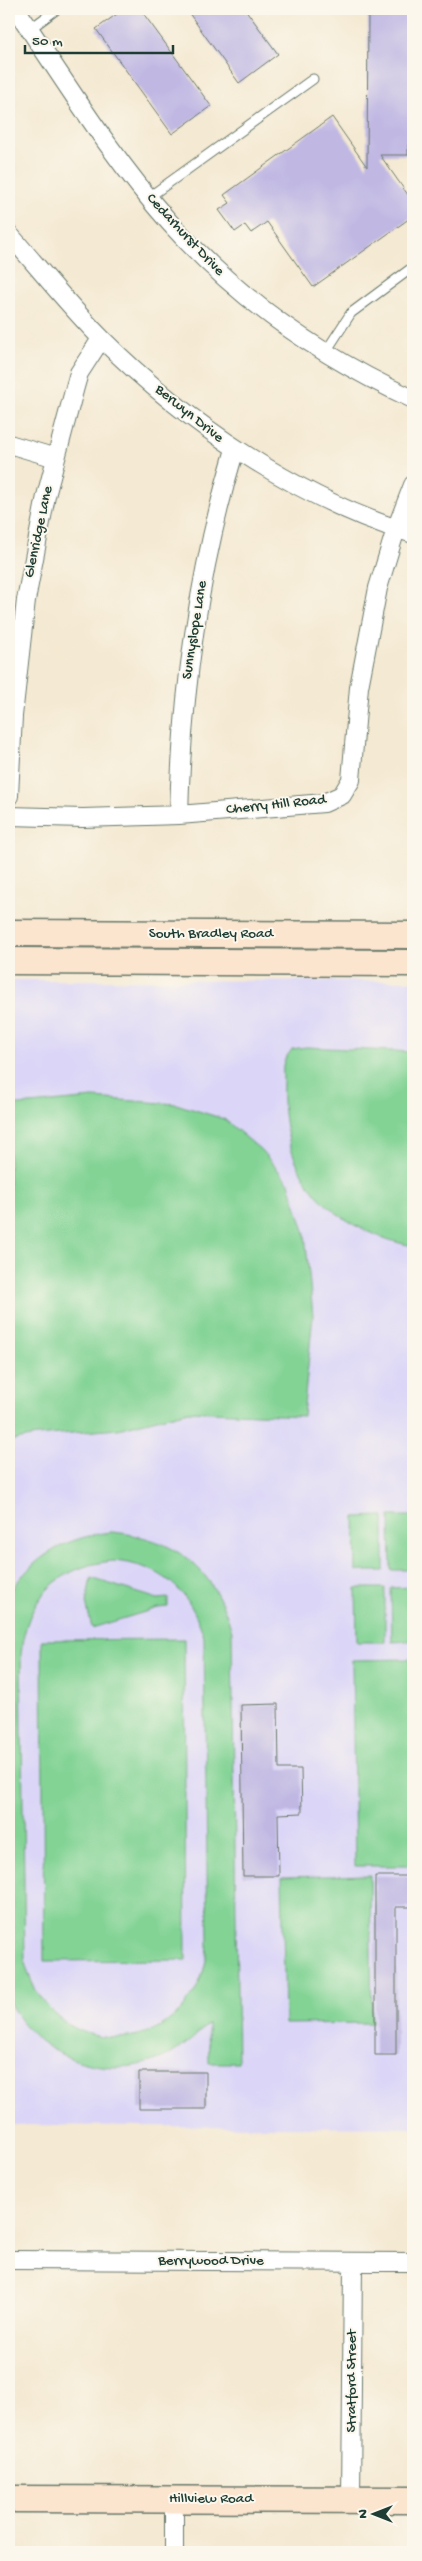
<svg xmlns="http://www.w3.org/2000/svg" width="422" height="2561" viewBox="0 0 422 2561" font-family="'Gochi Hand',sans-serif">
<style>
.built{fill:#dbd6f7}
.grass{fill:#82d394;stroke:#508864;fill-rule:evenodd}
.building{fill:#c0b8e3}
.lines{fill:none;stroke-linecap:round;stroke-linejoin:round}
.lane-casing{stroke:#6a796b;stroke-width:11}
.street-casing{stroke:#6a796b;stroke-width:20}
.secondary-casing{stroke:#6a796b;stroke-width:29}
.lane{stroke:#fff;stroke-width:9}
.street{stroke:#fff;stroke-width:18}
.secondary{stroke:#fbe5cf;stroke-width:26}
.labels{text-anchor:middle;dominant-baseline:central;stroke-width:4;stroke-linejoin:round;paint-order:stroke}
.street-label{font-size:15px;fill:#1f3d34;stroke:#fbf7ec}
</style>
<rect width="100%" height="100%" fill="#fbf7ec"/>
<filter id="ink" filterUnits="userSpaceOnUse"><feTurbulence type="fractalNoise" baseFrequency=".02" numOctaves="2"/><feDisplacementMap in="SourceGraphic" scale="10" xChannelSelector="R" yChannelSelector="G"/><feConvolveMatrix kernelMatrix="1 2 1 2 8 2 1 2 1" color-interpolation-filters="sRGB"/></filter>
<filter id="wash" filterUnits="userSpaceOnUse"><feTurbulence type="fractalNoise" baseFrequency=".0096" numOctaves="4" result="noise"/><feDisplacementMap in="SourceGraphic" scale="20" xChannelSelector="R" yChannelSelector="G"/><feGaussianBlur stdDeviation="1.12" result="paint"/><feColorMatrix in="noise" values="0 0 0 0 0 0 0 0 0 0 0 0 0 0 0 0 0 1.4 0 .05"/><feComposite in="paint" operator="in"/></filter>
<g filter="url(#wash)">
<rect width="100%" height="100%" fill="#f4e9d2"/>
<!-- built -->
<path class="built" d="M9 980 413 981V2128L9 2125Z"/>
<!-- grass -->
<path class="grass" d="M306 1047 413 1052V1246C380 1240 339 1221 317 1195 290 1165 281 1119 283 1081 283 1075 282 1067 284 1062 285 1057 290 1053 292 1049Z
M93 1098 176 1104 224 1119 261 1150 289 1183 305 1234 313 1315 303 1416 188 1411 118 1429 37 1436 10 1441 9 1440V1106Z
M384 1516V1571H356L355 1517Z
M390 1516H413V1570H391Z
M112 1532C177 1538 215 1569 232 1632L238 2063H209L208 2024C193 2039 179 2052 159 2059 103 2081 34 2056 9 2001V1593C35 1555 67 1537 112 1532ZM113 1561C162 1565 190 1590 204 1637L208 1946C199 2058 55 2072 25 1963L21 1654C26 1599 58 1566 113 1561Z
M91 1578 158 1599 168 1598V1607L158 1608 92 1628 86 1603Z
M413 1587V1641L392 1642 391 1588Z
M356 1588H385V1642H357Z
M184 1639 186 1960 44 1961 42 1640Z
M413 1659V1866H355L352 1660Z
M370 1875 372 2023 285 2024 282 1877Z"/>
<g id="blocks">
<!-- building -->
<path class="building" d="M124 9H140L211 106 172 134 96 29Z
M186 9H245L278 54 239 83Z
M368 14H413V144H408V155H380L413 202V216L313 287 267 222 251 233 245 225 235 232 219 210 230 203 224 195 332 117 367 167Z
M278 1704 279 1769H301L302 1813 278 1814 279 1876H243L241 1705Z
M375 1876H413V1907H396V2055H375Z
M139 2072H206V2109H139Z"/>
</g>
</g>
<g filter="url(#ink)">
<use href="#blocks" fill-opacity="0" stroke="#6a796b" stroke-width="1"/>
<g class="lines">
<!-- lane casing -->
<g class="lane-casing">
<path id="lane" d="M30 29 57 9
M149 197 313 79
M325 353 351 313 413 267"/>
</g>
<!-- street casing -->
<g class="street-casing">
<path id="street" d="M16 9C65 81 112 158 170 223 238 299 321 357 413 399
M9 234C39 268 69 306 102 339 185 422 299 500 413 534
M9 444 56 458
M9 796 13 716 26 600 46 496 75 387 79 373 101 339
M179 815C182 691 199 568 235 449
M9 816 83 818 179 815 324 803 342 795 351 780 359 687 378 588 396 529 413 485
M9 2260 413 2262
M351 2500 353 2262
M174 2552V2499"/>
</g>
<!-- secondary casing -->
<g class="secondary-casing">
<path id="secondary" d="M9 933 413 935
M9 961 413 963
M9 2499 413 2500"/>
</g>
<!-- lane -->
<use href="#lane" class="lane"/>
<!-- street -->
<use href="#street" class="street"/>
<!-- secondary -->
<use href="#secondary" class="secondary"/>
</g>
</g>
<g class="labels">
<!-- street labels -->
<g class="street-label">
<text transform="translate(185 235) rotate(47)">Cedarhurst Drive</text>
<text transform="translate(189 414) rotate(39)">Berwyn Drive</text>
<text transform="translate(39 532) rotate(-78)">Glenridge Lane</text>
<text transform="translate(195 630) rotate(-81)">Sunnyslope Lane</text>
<text transform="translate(276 805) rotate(-6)">Cherry Hill Road</text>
<text x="211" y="934">South Bradley Road</text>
<text x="211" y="2261">Berrywood Drive</text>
<text transform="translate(352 2381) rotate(-90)">Stratford Street</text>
<text x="211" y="2499">Hillview Road</text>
</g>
</g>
<!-- margin -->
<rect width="422" height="2561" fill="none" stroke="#fbf7ec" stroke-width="30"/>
<!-- north arrow -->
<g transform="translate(374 2514) rotate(270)" stroke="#fbf7ec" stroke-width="4" paint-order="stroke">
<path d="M0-4L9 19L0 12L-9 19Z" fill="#1f3d34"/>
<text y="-8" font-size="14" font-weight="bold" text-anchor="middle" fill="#1f3d34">N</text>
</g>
<!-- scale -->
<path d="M25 45v8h148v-8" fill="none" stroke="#1f3d34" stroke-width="2.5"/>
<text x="32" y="45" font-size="15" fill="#1f3d34" stroke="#fbf7ec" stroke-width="4" paint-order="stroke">50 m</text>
</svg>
